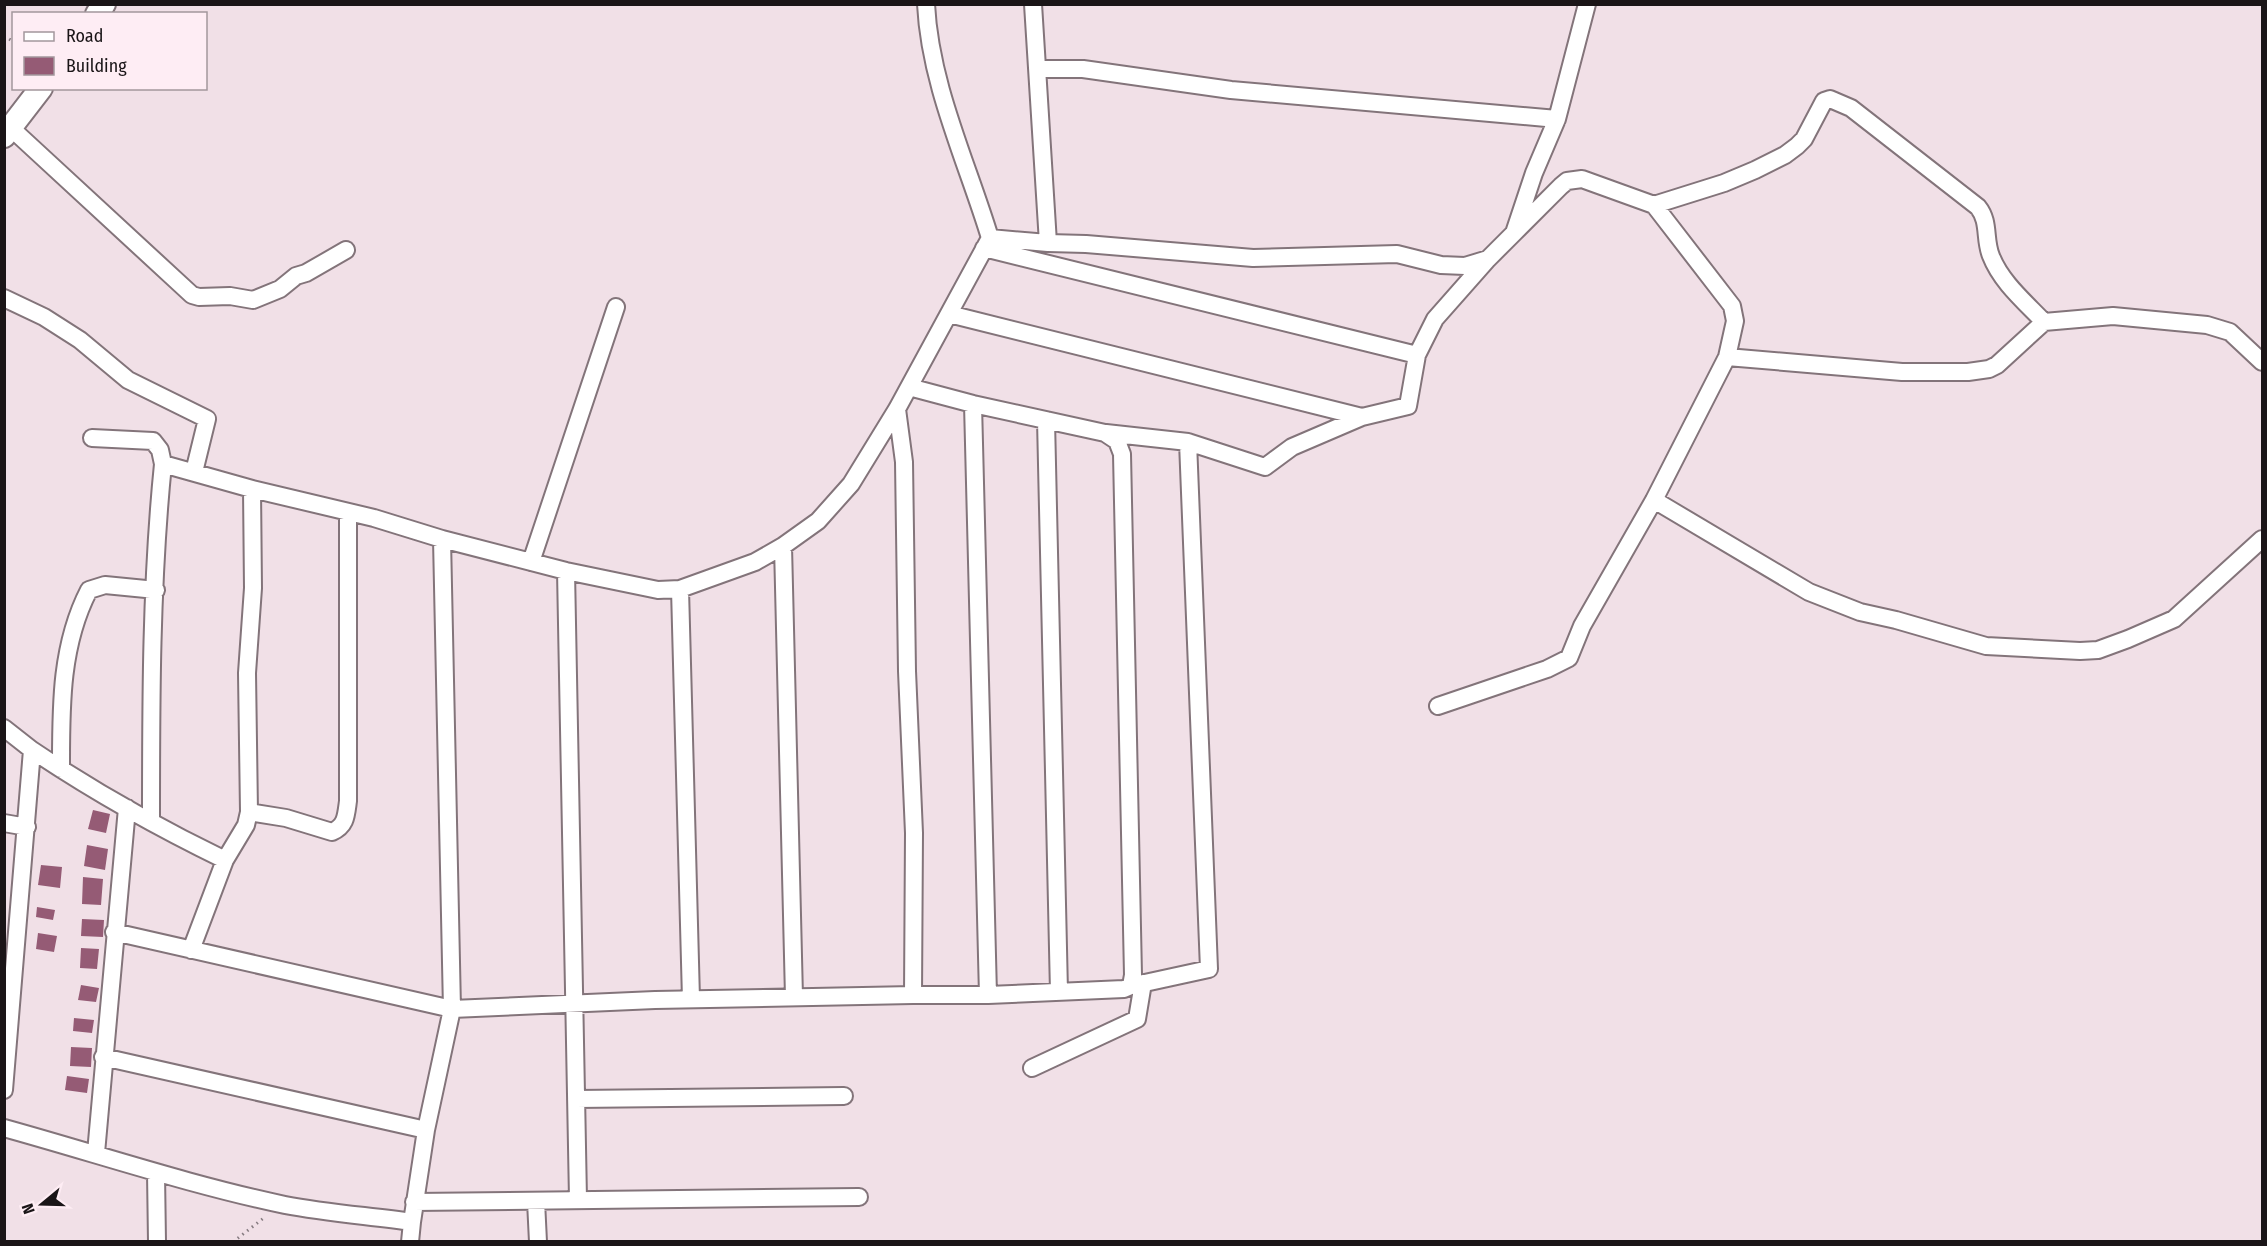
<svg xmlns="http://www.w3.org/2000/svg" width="2267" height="1246" viewBox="0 0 2267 1246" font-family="'Fira Sans Condensed',sans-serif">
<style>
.building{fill:#955b75}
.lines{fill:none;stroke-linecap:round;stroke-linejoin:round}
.street-casing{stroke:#83747a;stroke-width:20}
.secondary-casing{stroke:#83747a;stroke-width:26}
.path{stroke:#867b80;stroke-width:3;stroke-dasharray:1.5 4.5;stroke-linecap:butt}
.street{stroke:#fff;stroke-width:16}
.secondary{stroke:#fff;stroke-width:22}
</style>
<rect width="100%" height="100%" fill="#f1e0e7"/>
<!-- building -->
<path class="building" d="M93 810 110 814 106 833 88 829Z
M87 845 108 849 105 870 84 866Z
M41 865 62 867 60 888 38 885Z
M83 877 103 879 101 905 82 904Z
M37 907 55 910 53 920 36 917Z
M82 919 104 920 103 937 81 936Z
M38 933 57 936 54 952 36 949Z
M81 948 99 949 97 969 80 968Z
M81 985 99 988 96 1002 78 1000Z
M74 1018 94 1020 92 1033 73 1031Z
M71 1047 92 1048 91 1067 70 1066Z
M67 1076 89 1079 87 1093 65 1090Z"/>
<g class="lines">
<!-- street casing -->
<g class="street-casing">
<path id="street" d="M1033 4 1048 243
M1037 69H1083L1231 90 1557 119
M11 128 192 295 199 297 230 296 253 300 280 289 296 276 306 273 346 250
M1654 205 1732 306 1735 321 1727 357
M990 238 1048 243 1086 244 1253 258 1397 254 1441 265 1465 266 1488 259 1514 233 1534 173 1557 119 1587 4
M984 248 1417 355
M4 298 44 317 80 340 128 380 207 419 194 472
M949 314 1362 417
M2044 322 2113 316 2207 325 2230 332 2262 362
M909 387 973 404 1105 433 1117 441 1122 454 1133 975 1131 986 1124 989 988 995H913
M973 404 988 995
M1046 420 1059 992
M1106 433 1188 442 1209 969 1131 986
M92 438 153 441 160 450 163 464C151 582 151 702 151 820
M1188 442 1265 467 1292 447 1362 417 1408 406 1417 355 1435 319 1488 259
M163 464 252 489
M1654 500 1809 592 1860 612 1896 620 1986 646 2080 651 2098 650 2128 639 2174 619 2262 539
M783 546 794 997
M531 562 616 307
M566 571 578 1199
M680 589 691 999
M1438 706 1547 669 1569 658 1582 626 1654 500 1727 357 1902 372H1968L1989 369 1997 365 2044 322C2025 302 2001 282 1991 256 1984 239 1990 222 1978 207L1851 108 1830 99 1824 101 1804 139 1797 146 1785 155 1755 170 1724 183 1654 205 1582 179 1567 181 1561 186 1514 233
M4 728 32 750
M61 769C61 708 60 646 89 590L105 585 156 590
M249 812 286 818 332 832C346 826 346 816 348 801V513
M4 823 27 827
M114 932 452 1009 655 1000 913 995 914 833 907 671 904 462 897 409
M191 950 225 860
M103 1057 426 1130
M1032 1068 1137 1019 1143 983
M4 1090 32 750C93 791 159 828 225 860L246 825 249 812 247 673 253 588 252 489 374 518 442 539
M576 1099 844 1096
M4 1128C98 1154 190 1185 285 1205 327 1213 370 1216 412 1222L426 1130 452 1009 442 539 566 571 658 590 680 589 755 562 783 546 818 521 851 484 897 409 990 238C967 162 930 85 926 4
M96 1153 127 808
M156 1173 157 1242
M536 1201 538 1242
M414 1202 859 1197
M410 1242 412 1222"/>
</g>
<!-- secondary casing -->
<g class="secondary-casing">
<path id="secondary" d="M97 14 104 4
M4 136 41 88"/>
</g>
<!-- path -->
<path class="path" d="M4 36 14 42
M233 1242 265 1217"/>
<!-- street -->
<use href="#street" class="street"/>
<!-- secondary -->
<use href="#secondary" class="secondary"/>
</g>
<!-- border -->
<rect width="2267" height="1246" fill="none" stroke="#1a1517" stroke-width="12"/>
<!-- legend -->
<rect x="12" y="12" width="195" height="78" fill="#feedf4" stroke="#a3979c" stroke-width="1.5"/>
<rect x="24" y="32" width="30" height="9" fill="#ffffff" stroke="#a3979c" stroke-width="1.5"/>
<text x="66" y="42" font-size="18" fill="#1a1517">Road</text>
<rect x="24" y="57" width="30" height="18" fill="#955b75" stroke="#a3979c" stroke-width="1.5"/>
<text x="66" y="72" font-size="18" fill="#1a1517">Building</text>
<!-- north arrow -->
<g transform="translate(42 1204) rotate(251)" stroke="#feedf4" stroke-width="4.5" paint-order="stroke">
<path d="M0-4.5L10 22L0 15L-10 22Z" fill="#1a1517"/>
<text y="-9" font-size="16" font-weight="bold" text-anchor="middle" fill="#1a1517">N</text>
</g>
</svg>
